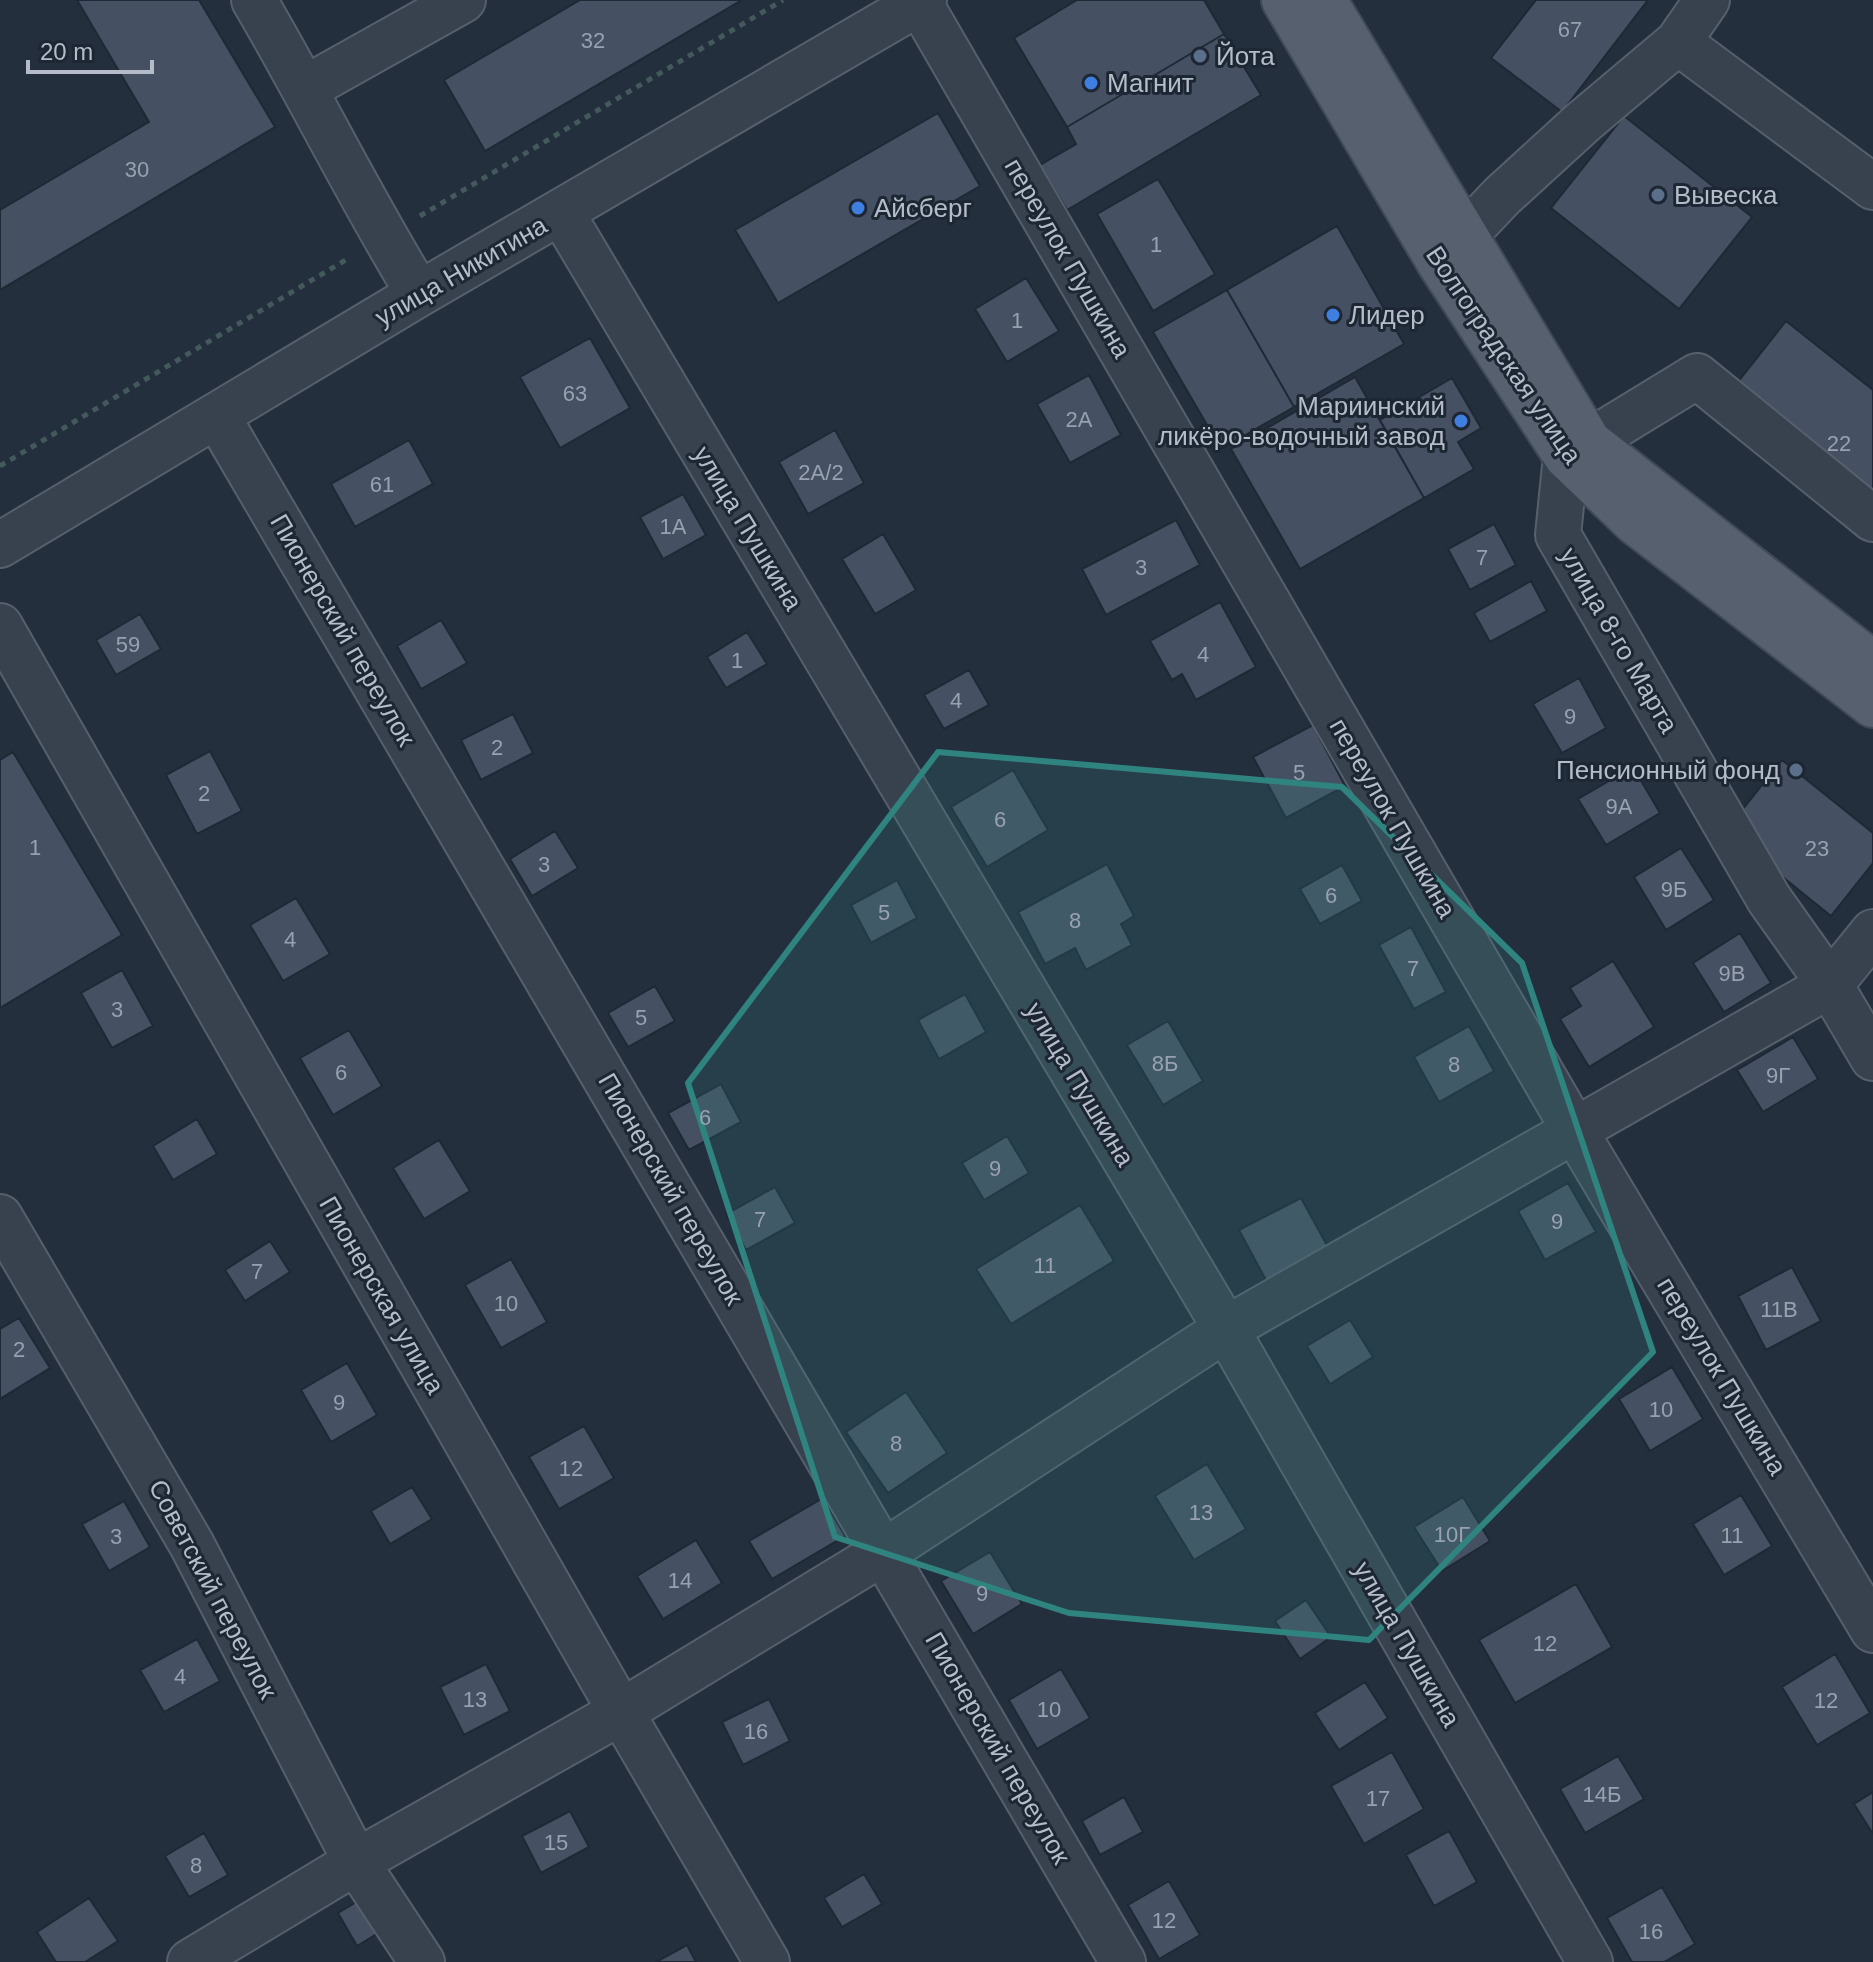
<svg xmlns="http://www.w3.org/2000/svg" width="1873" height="1962" viewBox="0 0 1873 1962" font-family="Helvetica,sans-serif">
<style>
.building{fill:#455162;stroke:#1f2835;stroke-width:2}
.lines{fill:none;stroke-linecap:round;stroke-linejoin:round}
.minor-casing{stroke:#565f6c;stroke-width:48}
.major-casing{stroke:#414a57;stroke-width:48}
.path{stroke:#44595c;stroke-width:5;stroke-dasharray:6 6;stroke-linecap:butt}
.minor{stroke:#38414e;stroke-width:44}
.major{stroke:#56606e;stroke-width:44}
.marked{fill:#308480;fill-opacity:0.2;stroke:#308480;stroke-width:6;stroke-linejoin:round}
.service-dot{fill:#5c6f8a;stroke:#1d2633;stroke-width:3}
.shop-dot{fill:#3f7fe0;stroke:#1d2633;stroke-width:3}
.labels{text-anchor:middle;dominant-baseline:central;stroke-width:6;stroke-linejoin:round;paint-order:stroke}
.number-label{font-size:22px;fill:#98a1af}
.poi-label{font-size:26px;fill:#b4bcc9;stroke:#1d2633;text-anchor:start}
.street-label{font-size:26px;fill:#b4bcc9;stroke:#1d2633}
</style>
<rect width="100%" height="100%" fill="#242f3e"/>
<!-- building -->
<path class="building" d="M77 0H199L275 127 0 290V210L149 122Z
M580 0H742L485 151 444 80Z
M1077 0H1204L1224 34 1067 127 1014 38Z
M1536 0H1648L1562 112 1491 58Z
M1224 34 1261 95 1067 210 1040 165 1076 144 1067 127Z
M938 113 980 186 778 303 735 230Z
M1624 116 1752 217 1679 309 1551 208Z
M1158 179 1215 274 1153 311 1097 214Z
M1337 226 1404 344 1294 407 1227 290Z
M1026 278 1059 331 1007 362 975 309Z
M1227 290 1294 407 1221 449 1153 332Z
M1786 321 1873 390V497L1734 387Z
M590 338 630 408 560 448 520 377Z
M1089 375 1121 435 1070 463 1037 404Z
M1355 377 1424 498 1300 569 1231 449Z
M1452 378 1481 428 1458 442 1474 469 1424 498 1380 420Z
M835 430 864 483 808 514 779 462Z
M409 440 433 484 355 527 331 484Z
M683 494 706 535 663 559 640 517Z
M1176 520 1200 565 1106 615 1082 569Z
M1494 524 1516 565 1470 590 1448 549Z
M883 534 916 590 875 614 842 559Z
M1531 581 1547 611 1490 642 1474 613Z
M1220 602 1256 667 1196 700 1182 674 1172 680 1150 641Z
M140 614 161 649 116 675 96 640Z
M441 620 467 663 421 689 397 646Z
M747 632 767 664 726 688 707 657Z
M969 670 989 705 944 729 924 695Z
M1579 678 1606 728 1562 753 1533 704Z
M513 714 533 753 481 780 461 740Z
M1313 725 1345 786 1286 818 1253 757Z
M210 751 242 811 197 834 166 775Z
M13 752 122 935 0 1008V760Z
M1782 760 1873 833V863L1831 916 1779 874 1739 814Z
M1633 767 1660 813 1606 845 1578 799Z
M1013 770 1048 830 987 867 951 807Z
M555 831 578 868 532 896 510 859Z
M1681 848 1714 900 1666 930 1634 877Z
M1107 864 1134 916 1121 924 1132 945 1086 970 1075 948 1045 964 1018 912Z
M1342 865 1362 901 1320 924 1300 889Z
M897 880 917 918 871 943 851 905Z
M296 898 330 954 283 981 250 925Z
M1411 927 1446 992 1414 1009 1379 945Z
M1740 933 1771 983 1724 1012 1693 963Z
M1613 961 1654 1027 1589 1067 1560 1019 1581 1006 1570 988Z
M122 970 153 1026 112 1048 81 993Z
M655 986 675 1021 628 1047 608 1013Z
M965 994 986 1032 939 1059 918 1020Z
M1168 1021 1203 1081 1163 1105 1127 1045Z
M1469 1026 1494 1071 1439 1102 1414 1057Z
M349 1030 382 1086 333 1115 300 1058Z
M1793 1037 1818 1079 1763 1112 1737 1070Z
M721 1084 741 1122 689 1150 668 1113Z
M197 1119 217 1154 173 1180 153 1146Z
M1007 1136 1029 1173 984 1200 962 1163Z
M439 1140 470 1191 424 1219 393 1168Z
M1568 1183 1596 1232 1545 1260 1518 1211Z
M775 1187 795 1223 746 1250 726 1214Z
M1301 1198 1329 1249 1267 1282 1239 1230Z
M1080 1205 1114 1261 1011 1324 976 1269Z
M270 1241 290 1272 245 1301 225 1270Z
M511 1259 547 1322 501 1348 465 1285Z
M1792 1267 1821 1321 1766 1350 1738 1296Z
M19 1318 50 1368 0 1399V1329Z
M1350 1320 1373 1357 1330 1384 1307 1346Z
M347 1363 377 1415 331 1442 301 1390Z
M1672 1367 1703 1419 1650 1451 1619 1399Z
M906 1392 947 1453 888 1493 846 1432Z
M584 1426 614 1478 559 1509 529 1457Z
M1207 1464 1246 1529 1194 1560 1155 1496Z
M412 1487 432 1519 390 1544 371 1511Z
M1741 1495 1772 1546 1724 1575 1693 1524Z
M1463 1497 1490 1541 1442 1571 1414 1527Z
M823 1498 845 1536 772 1579 749 1541Z
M124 1501 150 1547 109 1571 82 1524Z
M696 1540 722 1583 663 1619 637 1576Z
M990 1552 1022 1604 973 1634 941 1581Z
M1576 1584 1612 1647 1515 1703 1479 1640Z
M1306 1600 1331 1637 1300 1659 1275 1621Z
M197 1639 220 1681 164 1712 140 1670Z
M1835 1654 1870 1713 1817 1745 1782 1687Z
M486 1664 510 1711 464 1735 440 1687Z
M1061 1669 1090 1718 1037 1749 1009 1700Z
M1365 1682 1388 1718 1339 1750 1315 1713Z
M769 1699 790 1741 743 1765 722 1722Z
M1392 1752 1424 1809 1364 1844 1331 1786Z
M1618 1756 1644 1799 1585 1833 1560 1789Z
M1873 1792V1834L1854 1804Z
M1124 1797 1143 1832 1100 1855 1082 1821Z
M570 1811 589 1847 541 1873 522 1836Z
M1449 1831 1477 1882 1434 1906 1406 1855Z
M204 1833 228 1875 189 1897 165 1856Z
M864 1874 882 1904 842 1927 824 1898Z
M1169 1881 1200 1935 1159 1959 1128 1905Z
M1662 1887 1695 1944 1664 1962H1632L1607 1918Z
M89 1898 118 1941 85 1962H56L37 1932Z
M363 1898 383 1930 357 1946 338 1913Z
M687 1945 696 1962H656Z"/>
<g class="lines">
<!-- minor casing -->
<g class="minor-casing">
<path id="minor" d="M254 0C311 97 360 198 419 294
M919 2 1575 1131 1873 1630
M1678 42 1873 187
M306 88 463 0
M561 212 1226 1329 1590 1962
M1464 236 1502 196 1583 122 1678 42 1707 0
M217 416 1123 1962
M1589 442 1697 376 1873 519
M1566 456 1558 535 1769 899 1830 985 1873 1058
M0 545 419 294 924 0
M0 626 621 1712 767 1962
M0 1217 192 1545 356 1862 422 1962
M190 1962 356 1862 621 1712 884 1552 1226 1329 1830 985 1873 932"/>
</g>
<!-- major casing -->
<g class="major-casing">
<path id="major" d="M1284 0 1439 262 1566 456 1635 522 1873 705
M1324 0 1589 442 1873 664"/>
</g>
<!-- path -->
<path class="path" d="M420 216 783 0
M0 466 349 258"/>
<!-- minor -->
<use href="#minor" class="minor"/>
<!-- major -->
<use href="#major" class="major"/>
</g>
<!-- marked area -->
<path class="marked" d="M938 752 1342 787 1522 963 1653 1352 1369 1640 1069 1613 835 1537 688 1083Z"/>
<!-- markers -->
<g class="service-dot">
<circle cx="1200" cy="56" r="8"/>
<circle cx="1658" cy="195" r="8"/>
<circle cx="1796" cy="770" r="8"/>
</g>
<g class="shop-dot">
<circle cx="1091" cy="83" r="8"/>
<circle cx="858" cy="208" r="8"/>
<circle cx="1333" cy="315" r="8"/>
<circle cx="1461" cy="421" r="8"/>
</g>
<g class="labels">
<!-- number labels -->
<g class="number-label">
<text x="1570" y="29">67</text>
<text x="593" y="40">32</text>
<text x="137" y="169">30</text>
<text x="1156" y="244">1</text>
<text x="1017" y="320">1</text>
<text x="575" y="393">63</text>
<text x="1079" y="419">2А</text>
<text x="1839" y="443">22</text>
<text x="821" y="472">2А/2</text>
<text x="382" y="484">61</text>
<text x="673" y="526">1А</text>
<text x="1482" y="557">7</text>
<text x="1141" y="567">3</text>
<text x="128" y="644">59</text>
<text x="1203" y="654">4</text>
<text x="737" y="660">1</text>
<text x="956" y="700">4</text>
<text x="1570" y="716">9</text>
<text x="497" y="747">2</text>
<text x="1299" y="772">5</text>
<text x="204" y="793">2</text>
<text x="1619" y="806">9А</text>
<text x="1000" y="819">6</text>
<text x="35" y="847">1</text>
<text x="1817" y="848">23</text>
<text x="544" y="864">3</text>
<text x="1674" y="889">9Б</text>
<text x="1331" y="895">6</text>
<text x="884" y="912">5</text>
<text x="1075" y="920">8</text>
<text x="290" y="939">4</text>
<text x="1413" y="968">7</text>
<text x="1732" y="973">9В</text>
<text x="117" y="1009">3</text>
<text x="641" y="1017">5</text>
<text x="1165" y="1063">8Б</text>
<text x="1454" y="1064">8</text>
<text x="341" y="1072">6</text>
<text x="1778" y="1075">9Г</text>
<text x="705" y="1117">6</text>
<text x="995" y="1168">9</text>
<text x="760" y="1219">7</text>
<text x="1557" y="1221">9</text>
<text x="1045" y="1265">11</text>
<text x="257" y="1271">7</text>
<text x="506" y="1303">10</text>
<text x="1779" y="1309">11В</text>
<text x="19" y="1349">2</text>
<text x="339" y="1402">9</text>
<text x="1661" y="1409">10</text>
<text x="896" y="1443">8</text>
<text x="571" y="1468">12</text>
<text x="1201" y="1512">13</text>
<text x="1452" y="1534">10Г</text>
<text x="1732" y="1535">11</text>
<text x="116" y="1536">3</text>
<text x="680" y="1580">14</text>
<text x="982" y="1593">9</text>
<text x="1545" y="1643">12</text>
<text x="180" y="1676">4</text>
<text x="475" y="1699">13</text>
<text x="1826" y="1700">12</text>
<text x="1049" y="1709">10</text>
<text x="756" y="1731">16</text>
<text x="1602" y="1794">14Б</text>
<text x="1378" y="1798">17</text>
<text x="556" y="1842">15</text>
<text x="196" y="1865">8</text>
<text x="1164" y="1920">12</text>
<text x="1651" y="1931">16</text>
</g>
<!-- poi labels -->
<g class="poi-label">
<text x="1216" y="56">Йота</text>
<text x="1107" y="83">Магнит</text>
<text x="1674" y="195">Вывеска</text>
<text x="874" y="208">Айсберг</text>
<text x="1349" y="315">Лидер</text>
<text x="1445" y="406" text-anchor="end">Мариинский<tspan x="1445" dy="30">ликёро-водочный завод</tspan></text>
<text x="1780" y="770" text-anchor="end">Пенсионный фонд</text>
</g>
<!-- street labels -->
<g class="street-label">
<text transform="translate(1068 258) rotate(60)">переулок Пушкина</text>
<text transform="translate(461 271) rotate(-30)">улица Никитина</text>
<text transform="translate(1504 355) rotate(56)">Волгоградская улица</text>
<text transform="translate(748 528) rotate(59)">улица Пушкина</text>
<text transform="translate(343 630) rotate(60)">Пионерский переулок</text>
<text transform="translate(1619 640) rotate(60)">улица 8-го Марта</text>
<text transform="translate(1393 818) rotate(60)">переулок Пушкина</text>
<text transform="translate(1080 1084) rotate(59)">улица Пушкина</text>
<text transform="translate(671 1189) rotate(60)">Пионерский переулок</text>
<text transform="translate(382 1295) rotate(60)">Пионерская улица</text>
<text transform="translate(1722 1376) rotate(59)">переулок Пушкина</text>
<text transform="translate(213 1589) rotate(62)">Советский переулок</text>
<text transform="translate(1407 1644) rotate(60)">улица Пушкина</text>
<text transform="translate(998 1748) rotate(60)">Пионерский переулок</text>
</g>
</g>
<!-- scale -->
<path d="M28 60v12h124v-12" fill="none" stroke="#b4bcc9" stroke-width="4"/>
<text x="40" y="60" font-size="24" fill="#b4bcc9" stroke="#1d2633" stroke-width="6" paint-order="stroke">20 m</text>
</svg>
